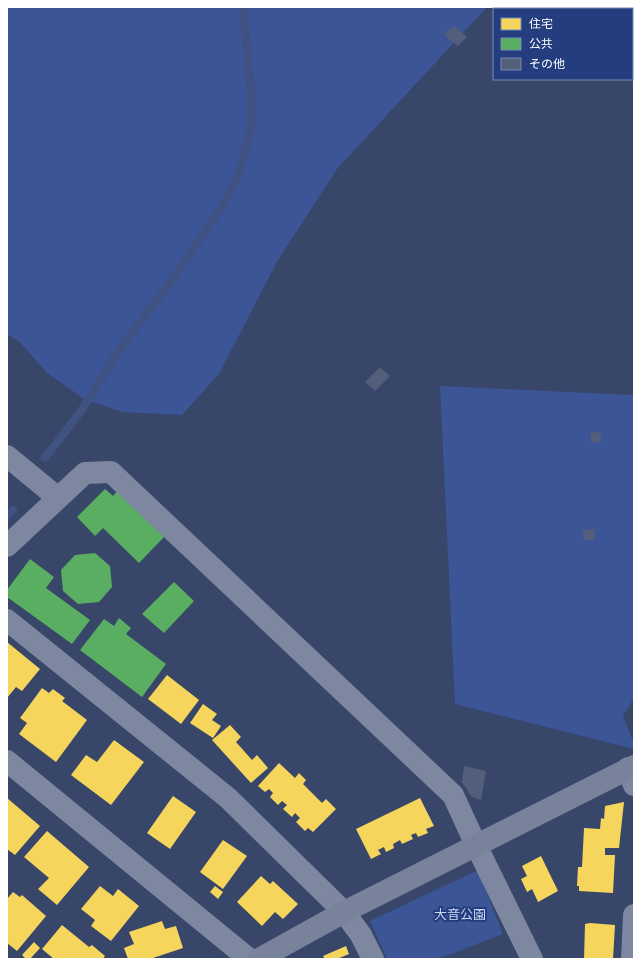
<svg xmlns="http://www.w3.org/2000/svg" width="641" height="966" viewBox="0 0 641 966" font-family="'Sofia Sans Condensed','Noto Sans JP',sans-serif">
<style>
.green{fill:#3b5596}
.homes{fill:#f6d55c}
.public{fill:#5aae61}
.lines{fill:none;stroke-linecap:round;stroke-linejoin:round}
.stream{stroke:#3f5281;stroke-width:8}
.building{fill:#535e7a}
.street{stroke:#7d87a0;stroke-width:22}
.secondary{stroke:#79829b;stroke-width:22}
.labels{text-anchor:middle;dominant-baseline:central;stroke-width:4;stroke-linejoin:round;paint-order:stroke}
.park-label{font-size:13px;fill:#cbd8f5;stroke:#233d7e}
</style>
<rect width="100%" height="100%" fill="#384669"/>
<!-- green -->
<path class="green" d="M7 7H487L337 169 278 260 219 374 182 415 122 412 84 399 46 372 20 342 7 334Z
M440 386 634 395V698L623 716 634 744V749L455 704Z
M478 870 503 934 438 959H387L370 921Z"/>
<!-- homes -->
<path class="homes" d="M7 642 40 669 22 691 16 687 7 698Z
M167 675 199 700 181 724 148 699Z
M42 688 49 693 53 689 65 698 62 701 87 720 56 762 19 734 27 723 20 718Z
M203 704 217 714 212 720 221 726 213 738 190 723Z
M230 725 241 737 236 742 252 760 257 755 268 768 251 783 212 740Z
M114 740 144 762 111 805 71 775 86 755 97 762Z
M279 763 295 778 299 773 306 780 303 784 322 803 326 799 336 809 313 832 308 828 305 831 296 822 300 818 295 813 292 817 283 809 287 805 282 801 278 805 270 797 273 793 269 789 265 792 258 786Z
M173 796 196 812 170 849 147 833Z
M7 798 40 826 15 855 7 849Z
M420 798 434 826 426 829 428 833 418 837 416 833 411 835 413 839 402 844 400 840 393 844 394 848 386 852 384 847 378 850 381 854 371 859 356 829Z
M624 802 619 848H605V855H615L613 893 579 891V886H577L578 867H582L584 828 600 829 601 818 604 819 605 806Z
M47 831 89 867 57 905 38 889 49 878 24 857Z
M223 840 247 856 223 889 200 872Z
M541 856 558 891 538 902 532 889 527 892 521 879 527 876 522 866Z
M261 876 270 884 273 881 298 904 283 919 275 912 262 926 237 902Z
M100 886 113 896 118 889 139 906 111 941 91 926 95 920 81 909Z
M215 886 223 892 218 899 210 892Z
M13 892 20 897 22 895 46 916 17 951 7 943V899Z
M162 921 165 929 176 926 183 948 150 959H128L124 948 134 944 129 932Z
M590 923 615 925 613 959H584L585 924Z
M62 925 89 947 92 945 105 956 103 959H54L42 949Z
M34 942 40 948 30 959H26L22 955Z
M346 946 349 954 337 959H325L323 956Z"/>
<!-- public -->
<path class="public" d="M105 489 113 496 119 489 166 535 139 563 103 528 95 536 77 517Z
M95 553 110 566 112 587 99 602 78 604 63 591 61 570 75 555Z
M30 559 54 577 46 588 90 620 72 644 7 597V590Z
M174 582 194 601 164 633 142 614Z
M119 618 131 628 126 634 166 664 142 697 80 650 104 619 114 626Z"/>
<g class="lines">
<!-- stream -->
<path class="stream" d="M45 458 81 411 120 349 172 280 223 205 239 173 251 129V91L243 7
M7 516 13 510"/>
</g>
<!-- building -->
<path class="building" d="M454 25 467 37 458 46 444 35Z
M380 367 390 376 375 391 365 382Z
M591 432 601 433 600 443 590 441Z
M594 529 595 540H584L583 530Z
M464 766 486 771 481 800 472 797 462 782Z"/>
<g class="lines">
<!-- street -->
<path class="street" d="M7 456 58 498
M7 546 85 473 111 472 453 795 476 845 532 959
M7 620 228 798 344 912 361 935 373 959
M7 761 249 959
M628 768 634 785
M632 959 634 915"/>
<!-- secondary -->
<path class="secondary" d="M259 959 344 912 634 766"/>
</g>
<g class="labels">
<!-- park labels -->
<g class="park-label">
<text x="460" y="915">大音公園</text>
</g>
</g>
<!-- border -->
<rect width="641" height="966" fill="none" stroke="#ffffff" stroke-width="16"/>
<!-- legend -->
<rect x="493" y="8" width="140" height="72" fill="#233d7e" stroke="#7b8bb2"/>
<rect x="501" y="18" width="20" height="12" fill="#f6d55c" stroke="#7b8bb2"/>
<text x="529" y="28" font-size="12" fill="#ffffff">住宅</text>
<rect x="501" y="38" width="20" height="12" fill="#5aae61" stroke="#7b8bb2"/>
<text x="529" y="48" font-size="12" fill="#ffffff">公共</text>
<rect x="501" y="58" width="20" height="12" fill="#535e7a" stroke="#7b8bb2"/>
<text x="529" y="68" font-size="12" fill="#ffffff">その他</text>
</svg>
